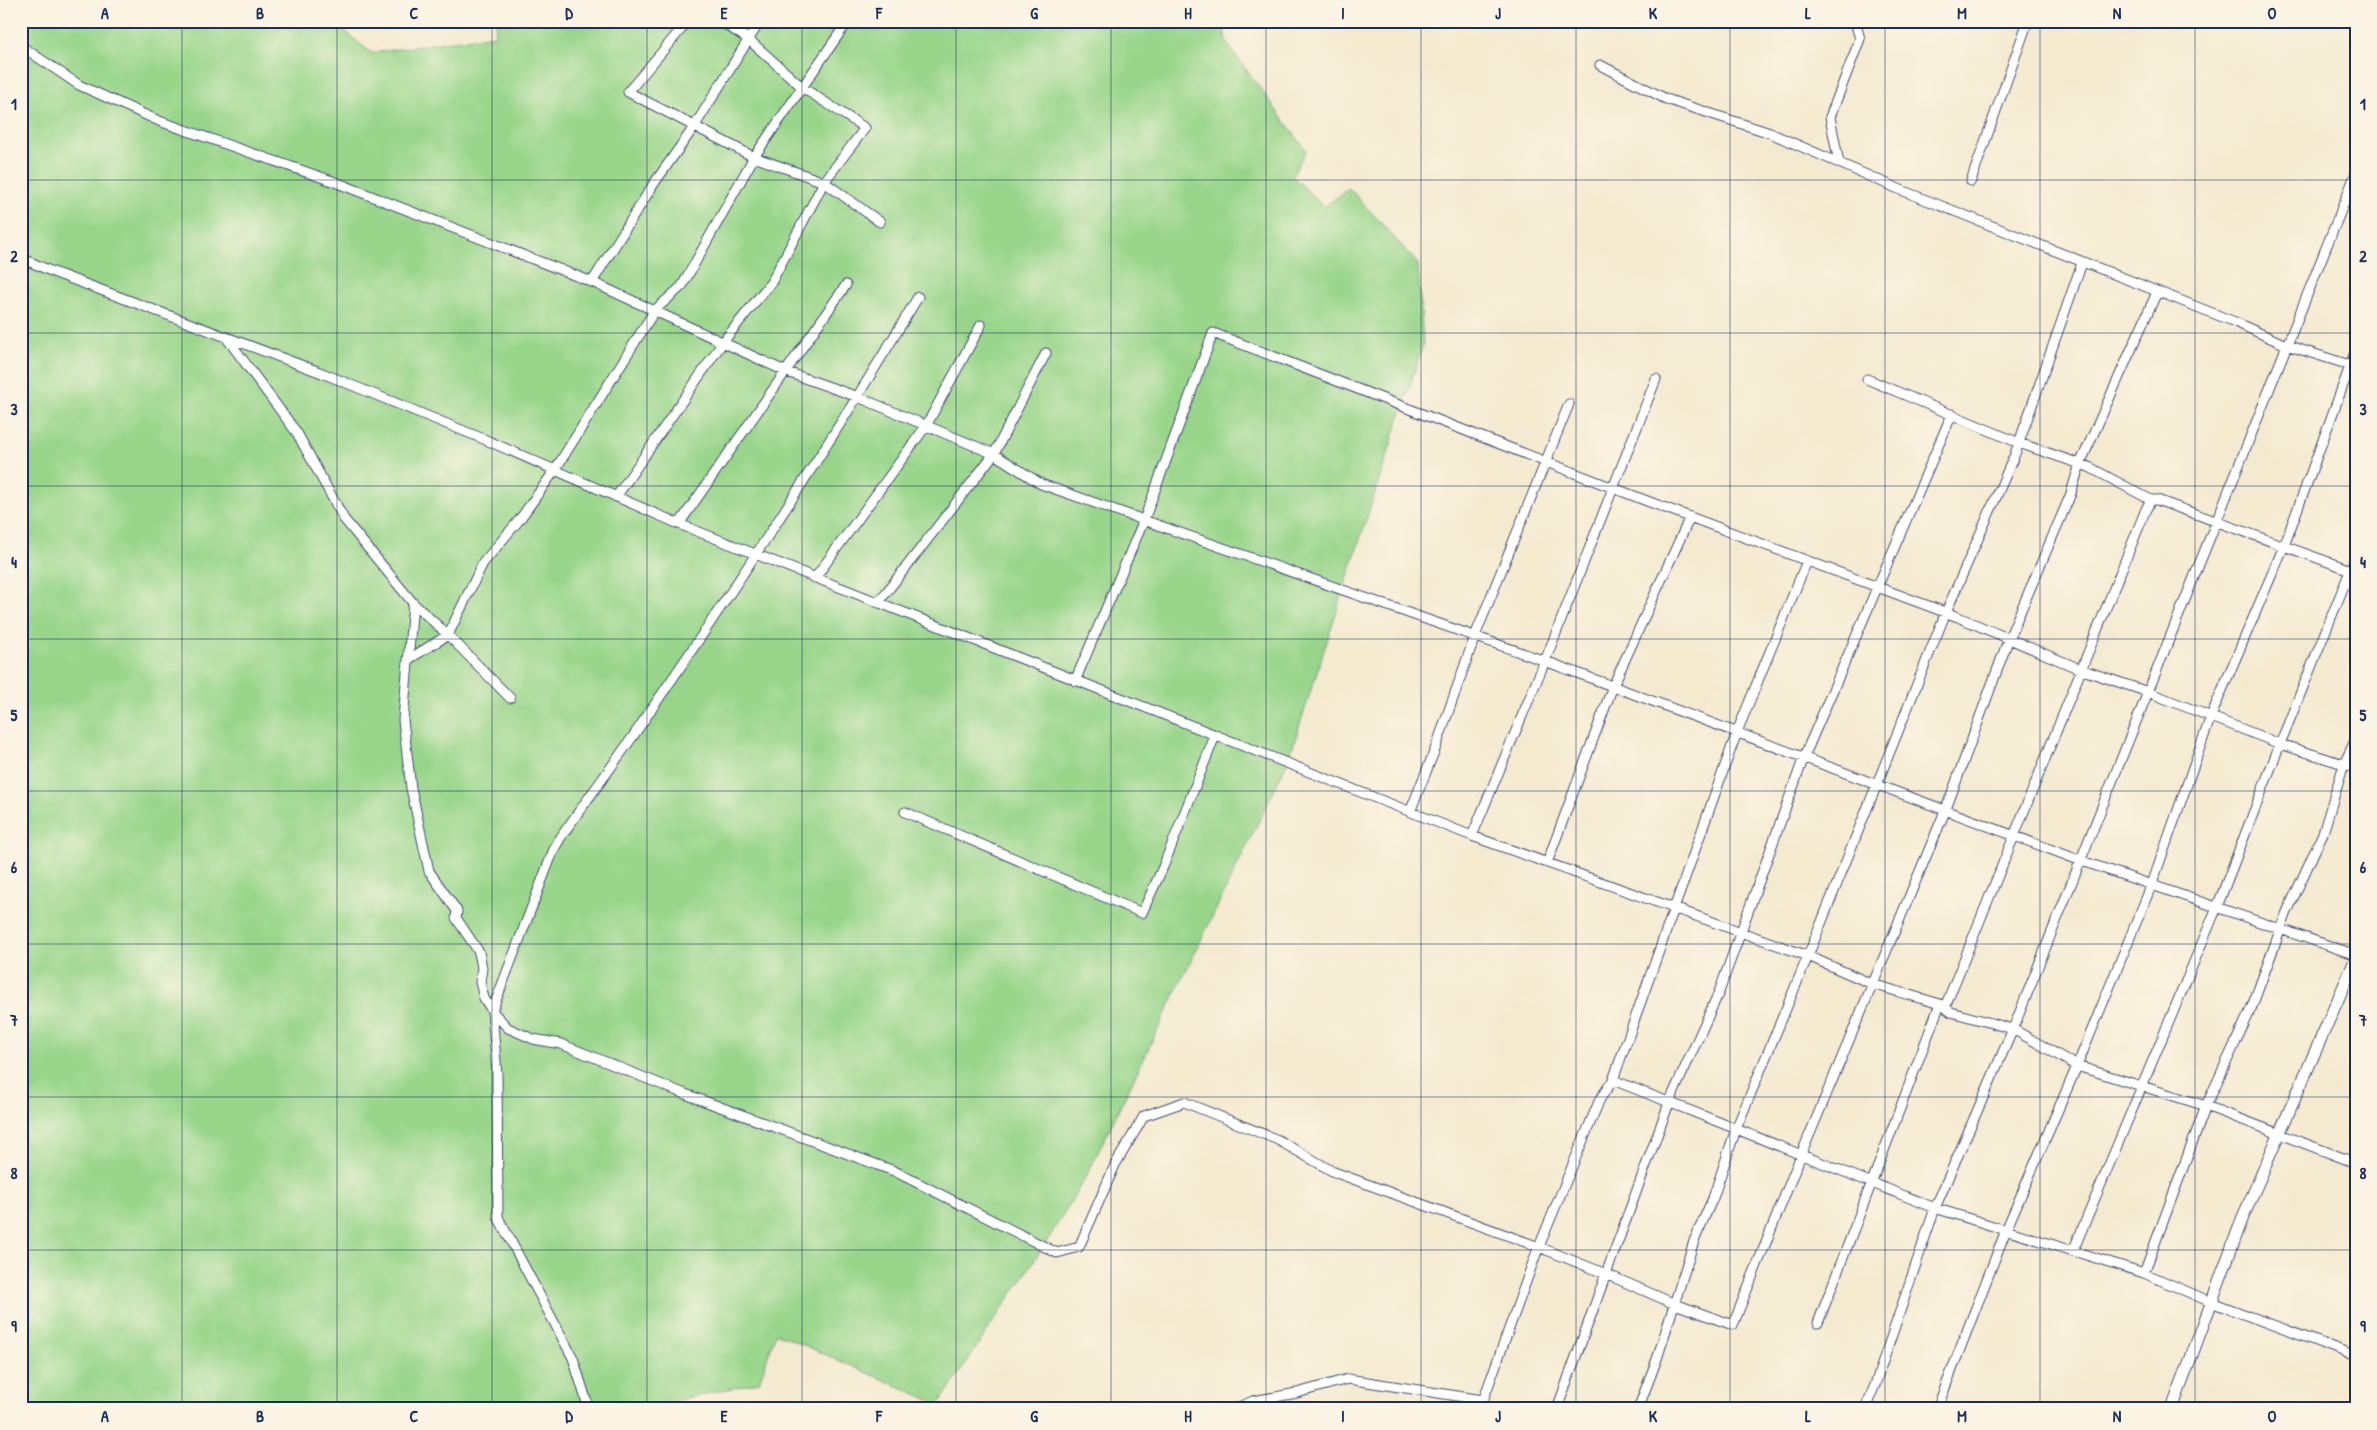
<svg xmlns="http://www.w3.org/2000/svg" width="2377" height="1430" viewBox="0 0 2377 1430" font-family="'Patrick Hand',sans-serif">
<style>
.green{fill:#98d58a;stroke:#5a8274}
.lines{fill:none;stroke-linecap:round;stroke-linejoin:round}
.minor-casing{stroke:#3c4b6f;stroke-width:11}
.tertiary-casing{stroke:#3c4b6f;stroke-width:13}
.minor{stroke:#fff;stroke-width:9}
.tertiary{stroke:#fff;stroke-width:11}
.grid{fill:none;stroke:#1b2f5e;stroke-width:1;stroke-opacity:0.55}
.neatline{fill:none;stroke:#1b2f5e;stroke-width:2}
.grid-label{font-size:16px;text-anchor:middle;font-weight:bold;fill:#1b2f5e}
</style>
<rect width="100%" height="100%" fill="#fcf5e5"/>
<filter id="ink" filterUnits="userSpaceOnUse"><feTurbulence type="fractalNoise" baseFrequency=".02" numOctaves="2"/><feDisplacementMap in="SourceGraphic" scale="10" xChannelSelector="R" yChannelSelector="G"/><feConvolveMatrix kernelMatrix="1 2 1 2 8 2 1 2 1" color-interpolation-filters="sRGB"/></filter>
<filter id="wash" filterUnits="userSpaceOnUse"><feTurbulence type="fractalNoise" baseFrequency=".0096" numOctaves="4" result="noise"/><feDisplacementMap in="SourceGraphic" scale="20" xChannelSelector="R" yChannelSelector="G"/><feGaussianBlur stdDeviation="1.12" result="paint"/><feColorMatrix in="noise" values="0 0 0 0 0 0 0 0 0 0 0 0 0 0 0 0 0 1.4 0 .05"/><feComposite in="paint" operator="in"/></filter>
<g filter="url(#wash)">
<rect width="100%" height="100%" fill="#f4ead0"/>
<!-- green -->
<path class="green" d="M21 21H333L371 53 494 35 497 21H1222L1227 44 1306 150 1292 176 1324 207 1349 188 1418 264 1423 345 1288 761 1087 1175 1047 1241 939 1404 776 1333 759 1382 638 1409H21Z"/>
</g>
<g filter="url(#ink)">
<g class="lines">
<!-- minor casing -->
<g class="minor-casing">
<path id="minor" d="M688 21 628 92 754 157 824 182 880 222
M21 46 79 85 159 121 335 182 592 282 787 372 858 397 994 454 1041 484 1545 661 2079 860 2356 955
M1600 65 1666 99 1770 133 1901 190 2235 322 2286 345 2356 367
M1839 163 1830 117 1860 39 1855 21
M1971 181 2028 21
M21 258 53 272 322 373 486 440 679 524 1472 836 1808 956 1946 612 2015 454 2082 263
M592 282 653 185 694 127 760 21
M918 297C831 443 737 585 640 726 615 763 587 799 561 837L554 849 492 1011 508 1028 533 1039 561 1044 685 1094 894 1171 1057 1253 1079 1247 1115 1165 1144 1116 1184 1102 1278 1140 1334 1172 1539 1247 1606 1274 1557 1409
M226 337 297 433 344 519 413 603 403 720 411 788 429 871 457 911 456 918 479 952 482 968 480 982 484 998 492 1011 497 1074 498 1217 573 1358 589 1409
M1867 379 2019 443 2089 467 2151 500
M1952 414 1804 757 1719 992 1669 1103 1606 1274 1675 1304 1733 1325 1801 1155 1946 809 2009 638 2070 496 2080 464 2157 292
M616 497 723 342 772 281 824 182 865 128 803 88 748 39 720 21
M679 524 846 285
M2356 572 2157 500H2151L2146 509 1945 1007 1951 1012 2013 1029 2077 1066 2206 1106 2356 1163
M815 578 926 426 981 325
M413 603 448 635 510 698
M878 603 994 454 1046 353
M409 659 448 635 483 563 520 519 555 470 655 310 682 286 754 157 848 21
M1075 681 1144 520 1213 333 1647 501 1958 617 2080 669 2148 692 2280 744 2356 768
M905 812 1142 913 1163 867 1215 736
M1410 812 1436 747 1475 636 1569 404
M1472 836 1545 661 1656 379
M1547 863 1613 686 1690 517
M1613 1080 1737 732 1807 561
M2073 1251 2217 907 2280 744 2356 556
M2144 1273 2206 1106 2251 1009 2287 912 2323 833 2344 764 2356 739
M1818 1323 1940 1004 1944 1007
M1938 1406 2006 1230 2077 1066 2152 884 2211 716 2284 546 2356 350
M1234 1409 1253 1401 1297 1393 1348 1379 1483 1400
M1480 1409 1536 1254 1600 1099 1613 1080 1935 1208 2144 1273 2211 1302 2356 1356
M1638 1409 1657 1359 1694 1241 1713 1198 1736 1129 1808 956 1872 984 1940 1004
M1865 1409 1875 1385 1935 1208 2013 1029 2356 173
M1936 1409 1938 1406 1946 1409"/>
</g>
<!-- tertiary casing -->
<g class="tertiary-casing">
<path id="tertiary" d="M2172 1409 2243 1217 2356 958"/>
</g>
<!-- minor -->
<use href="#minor" class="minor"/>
<!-- tertiary -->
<use href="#tertiary" class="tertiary"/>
</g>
</g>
<!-- grid -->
<path class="grid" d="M182 21V1409M337 21V1409M492 21V1409M647 21V1409M802 21V1409M956 21V1409M1111 21V1409M1266 21V1409M1421 21V1409M1576 21V1409M1730 21V1409M1885 21V1409M2040 21V1409M2195 21V1409M21 180H2356M21 333H2356M21 486H2356M21 639H2356M21 791H2356M21 944H2356M21 1097H2356M21 1250H2356"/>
<!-- margin -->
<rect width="2377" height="1430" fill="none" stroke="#fcf5e5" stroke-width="55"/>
<rect x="28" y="28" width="2322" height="1374" class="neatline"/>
<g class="grid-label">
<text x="105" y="19">A</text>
<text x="260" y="19">B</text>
<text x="414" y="19">C</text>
<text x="569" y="19">D</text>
<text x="724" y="19">E</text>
<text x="879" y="19">F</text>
<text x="1034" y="19">G</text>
<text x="1188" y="19">H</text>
<text x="1343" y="19">I</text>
<text x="1498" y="19">J</text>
<text x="1653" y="19">K</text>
<text x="1808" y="19">L</text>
<text x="1962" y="19">M</text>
<text x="2117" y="19">N</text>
<text x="2272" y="19">O</text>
<text x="14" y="110">1</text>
<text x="2363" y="110">1</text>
<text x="14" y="262">2</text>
<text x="2363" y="262">2</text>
<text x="14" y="415">3</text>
<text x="2363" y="415">3</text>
<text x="14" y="568">4</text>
<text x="2363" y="568">4</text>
<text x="14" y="721">5</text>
<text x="2363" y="721">5</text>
<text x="14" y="873">6</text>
<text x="2363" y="873">6</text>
<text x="14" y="1026">7</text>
<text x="2363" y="1026">7</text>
<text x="14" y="1179">8</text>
<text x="2363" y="1179">8</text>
<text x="14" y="1332">9</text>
<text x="2363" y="1332">9</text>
<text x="105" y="1422">A</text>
<text x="260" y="1422">B</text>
<text x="414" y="1422">C</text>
<text x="569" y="1422">D</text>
<text x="724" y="1422">E</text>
<text x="879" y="1422">F</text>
<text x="1034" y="1422">G</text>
<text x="1188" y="1422">H</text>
<text x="1343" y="1422">I</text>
<text x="1498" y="1422">J</text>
<text x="1653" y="1422">K</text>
<text x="1808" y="1422">L</text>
<text x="1962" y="1422">M</text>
<text x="2117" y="1422">N</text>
<text x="2272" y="1422">O</text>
</g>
</svg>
